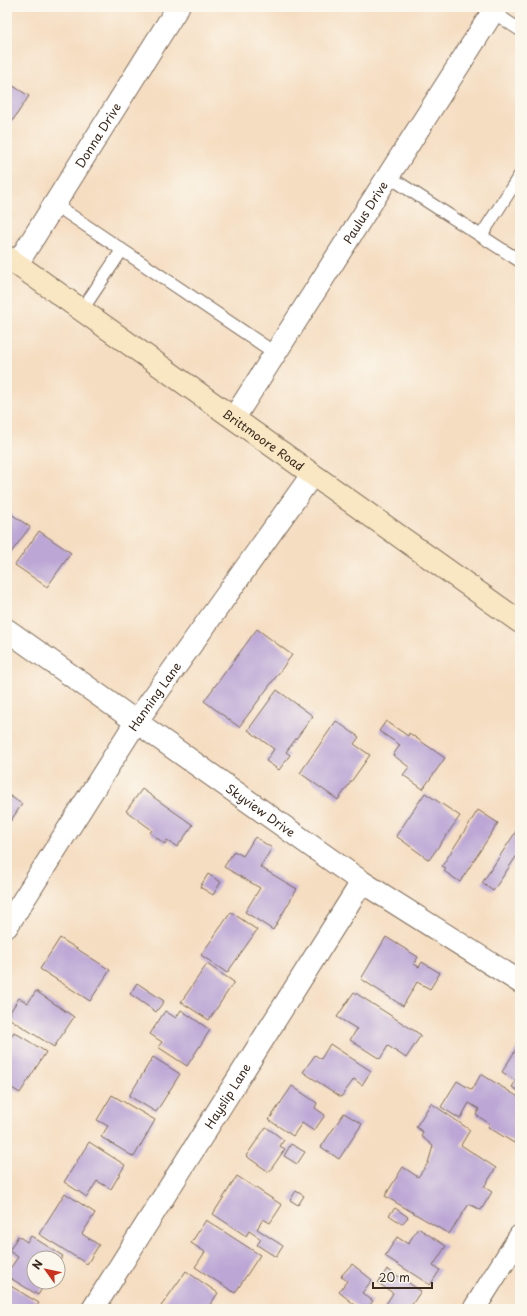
<svg xmlns="http://www.w3.org/2000/svg" width="527" height="1316" viewBox="0 0 527 1316" font-family="'Playpen Sans',sans-serif">
<style>
.building{fill:#bba6d5}
.lines{fill:none;stroke-linecap:round;stroke-linejoin:round}
.lane-casing{stroke:#7c6957;stroke-width:14}
.street-casing{stroke:#7c6957;stroke-width:24}
.secondary-casing{stroke:#7c6957;stroke-width:24}
.lane{stroke:#fff;stroke-width:12}
.street{stroke:#fff;stroke-width:22}
.secondary{stroke:#f9e7c3;stroke-width:22}
.labels{text-anchor:middle;dominant-baseline:central;stroke-width:4;stroke-linejoin:round;paint-order:stroke}
.street-label{font-size:12px;fill:#3b2a1e;stroke:#fbf7ec}
</style>
<rect width="100%" height="100%" fill="#fbf7ec"/>
<filter id="ink" filterUnits="userSpaceOnUse"><feTurbulence type="fractalNoise" baseFrequency=".025" numOctaves="2"/><feDisplacementMap in="SourceGraphic" scale="8" xChannelSelector="R" yChannelSelector="G"/><feConvolveMatrix kernelMatrix="1 2 1 2 8 2 1 2 1" color-interpolation-filters="sRGB"/></filter>
<filter id="wash" filterUnits="userSpaceOnUse"><feTurbulence type="fractalNoise" baseFrequency=".012" numOctaves="4" result="noise"/><feDisplacementMap in="SourceGraphic" scale="16" xChannelSelector="R" yChannelSelector="G"/><feGaussianBlur stdDeviation="0.9" result="paint"/><feColorMatrix in="noise" values="0 0 0 0 0 0 0 0 0 0 0 0 0 0 0 0 0 1.4 0 .05"/><feComposite in="paint" operator="in"/></filter>
<g filter="url(#wash)">
<rect width="100%" height="100%" fill="#f5ddc1"/>
<g id="blocks">
<!-- building -->
<path class="building" d="M7 7H12L7 15Z
M7 82 29 96 7 129Z
M7 511 30 527 10 554 7 552Z
M39 531 71 553 47 587 15 565Z
M257 629 292 655 239 727 204 701Z
M277 690 313 716 286 752 290 755 279 770 266 761 274 749 248 730Z
M336 721 359 737 354 744 370 755 338 800 300 773Z
M386 721 408 736 409 733 445 758 423 789 403 775 409 767 393 755 400 745 379 731Z
M142 789 193 825 177 847 167 840 165 844 150 833 152 830 126 811Z
M425 793 460 816 429 860 396 836Z
M7 794 22 804 7 826Z
M478 810 498 823 460 882 444 871 446 868 442 866Z
M519 827 520 828V851L493 891 482 883Z
M255 837 272 848 260 867 297 889 273 930 245 912 260 888 224 867 234 851 243 856Z
M208 874 221 882 213 895 200 887Z
M231 912 257 930 227 973 201 955Z
M386 937 418 957 414 964 419 967 422 962 440 973 430 989 417 982 403 1006 361 979Z
M60 938 110 970 90 1001 40 969Z
M207 964 234 982 209 1020 181 1002Z
M137 983 164 1001 156 1012 130 994Z
M36 991 74 1017 54 1047 7 1017 19 998 28 1003Z
M354 992 421 1035 406 1058 388 1046 380 1059 350 1040 357 1029 337 1017Z
M181 1010 210 1030 187 1066 158 1047 162 1042 150 1034 165 1011 176 1018Z
M14 1032 46 1052 20 1093 7 1085V1043Z
M520 1043V1092L512 1087 516 1081 502 1072Z
M330 1044 371 1071 362 1085 354 1079 341 1097 303 1072 315 1055 321 1059Z
M153 1057 180 1074 156 1112 129 1096Z
M481 1074 520 1098V1133L514 1143 488 1127 490 1124 476 1115 479 1109 469 1103 460 1119 441 1107 457 1081 472 1090Z
M292 1086 317 1103 315 1108 325 1115 314 1131 302 1123 293 1136 269 1120Z
M112 1095 155 1120 134 1157 101 1137 108 1126 97 1120Z
M431 1103 470 1130 461 1145 496 1168 484 1187 492 1192 481 1210 469 1204 449 1234 385 1196 403 1167 418 1177 428 1163 433 1146 421 1136 423 1132 416 1127Z
M344 1113 362 1124 339 1159 321 1147Z
M266 1127 284 1140 280 1146 285 1149 269 1172 246 1156Z
M89 1142 125 1165 111 1189 97 1181 87 1197 64 1182Z
M291 1144 305 1152 297 1164 284 1156Z
M237 1176 282 1205 270 1223 263 1219 257 1229 283 1246 276 1257 257 1245 261 1239 249 1231 246 1236 213 1214Z
M296 1191 304 1196 298 1205 290 1200Z
M65 1193 95 1213 82 1234 99 1245 87 1264 39 1234Z
M395 1208 408 1217 402 1224 389 1215Z
M206 1220 260 1255 235 1293 195 1267 205 1252 191 1243Z
M418 1228 446 1246 433 1266 440 1270 430 1285 385 1256 397 1237 408 1244Z
M18 1236 27 1242 31 1236 63 1256 58 1263V1258H34V1282H46L38 1295 7 1276V1273L18 1257 9 1251Z
M352 1264 372 1280 362 1293 373 1301 367 1309H360L339 1292 347 1281 341 1276Z
M387 1269 421 1291 409 1309H383L393 1293 378 1283Z
M186 1271 218 1293 207 1309H159Z
M9 1285 39 1303 35 1309H7V1287Z"/>
</g>
</g>
<g filter="url(#ink)">
<use href="#blocks" fill-opacity="0" stroke="#7c6957" stroke-width="1"/>
<g class="lines">
<!-- lane casing -->
<g class="lane-casing">
<path id="lane" d="M493 12 520 30
M388 176 520 261
M54 204 275 353
M481 236 520 175
M82 310 122 250"/>
</g>
<!-- street casing -->
<g class="street-casing">
<g id="street">
<path id="s1" d="M17 264 178 7"/>
<path id="s2" d="M234 418 496 7"/>
<path id="s3" d="M7 630 362 882 520 982"/>
<path id="s4" d="M7 926 136 722 312 475"/>
<path id="s5" d="M93 1309 362 882"/>
<path d="M474 1309 520 1236"/>
</g>
</g>
<!-- secondary casing -->
<g class="secondary-casing">
<g id="secondary">
<path id="s6" d="M7 257 520 622"/>
</g>
</g>
<!-- lane -->
<use href="#lane" class="lane"/>
<!-- street -->
<use href="#street" class="street"/>
<!-- secondary -->
<use href="#secondary" class="secondary"/>
</g>
</g>
<g class="labels">
<!-- street labels -->
<g class="street-label">
<text stroke="none"><textPath href="#s1" startOffset="152">Donna Drive</textPath></text>
<text stroke="none"><textPath href="#s2" startOffset="244">Paulus Drive</textPath></text>
<text stroke="none"><textPath href="#s6" startOffset="315">Brittmoore Road</textPath></text>
<text stroke="none"><textPath href="#s4" startOffset="273">Hanning Lane</textPath></text>
<text stroke="none"><textPath href="#s3" startOffset="311">Skyview Drive</textPath></text>
<text stroke="none"><textPath href="#s5" startOffset="252">Hayslip Lane</textPath></text>
</g>
</g>
<!-- margin -->
<rect width="527" height="1316" fill="none" stroke="#fbf7ec" stroke-width="24"/>
<!-- north arrow -->
<g transform="translate(46 1270) rotate(303)"><circle r="19" fill="#fbf7ec" stroke="#aea59a"/>
<path d="M0-3L7 15L0 10L-7 15Z" fill="#c8321e"/>
<text y="-6" font-size="11" font-weight="bold" text-anchor="middle" fill="#3b2a1e">N</text>
</g>
<!-- scale -->
<path d="M373 1282v6h59v-6" fill="none" stroke="#3b2a1e" stroke-width="2"/>
<text x="379" y="1282" font-size="12" fill="#3b2a1e" stroke="#fbf7ec" stroke-width="3" paint-order="stroke">20 m</text>
</svg>
